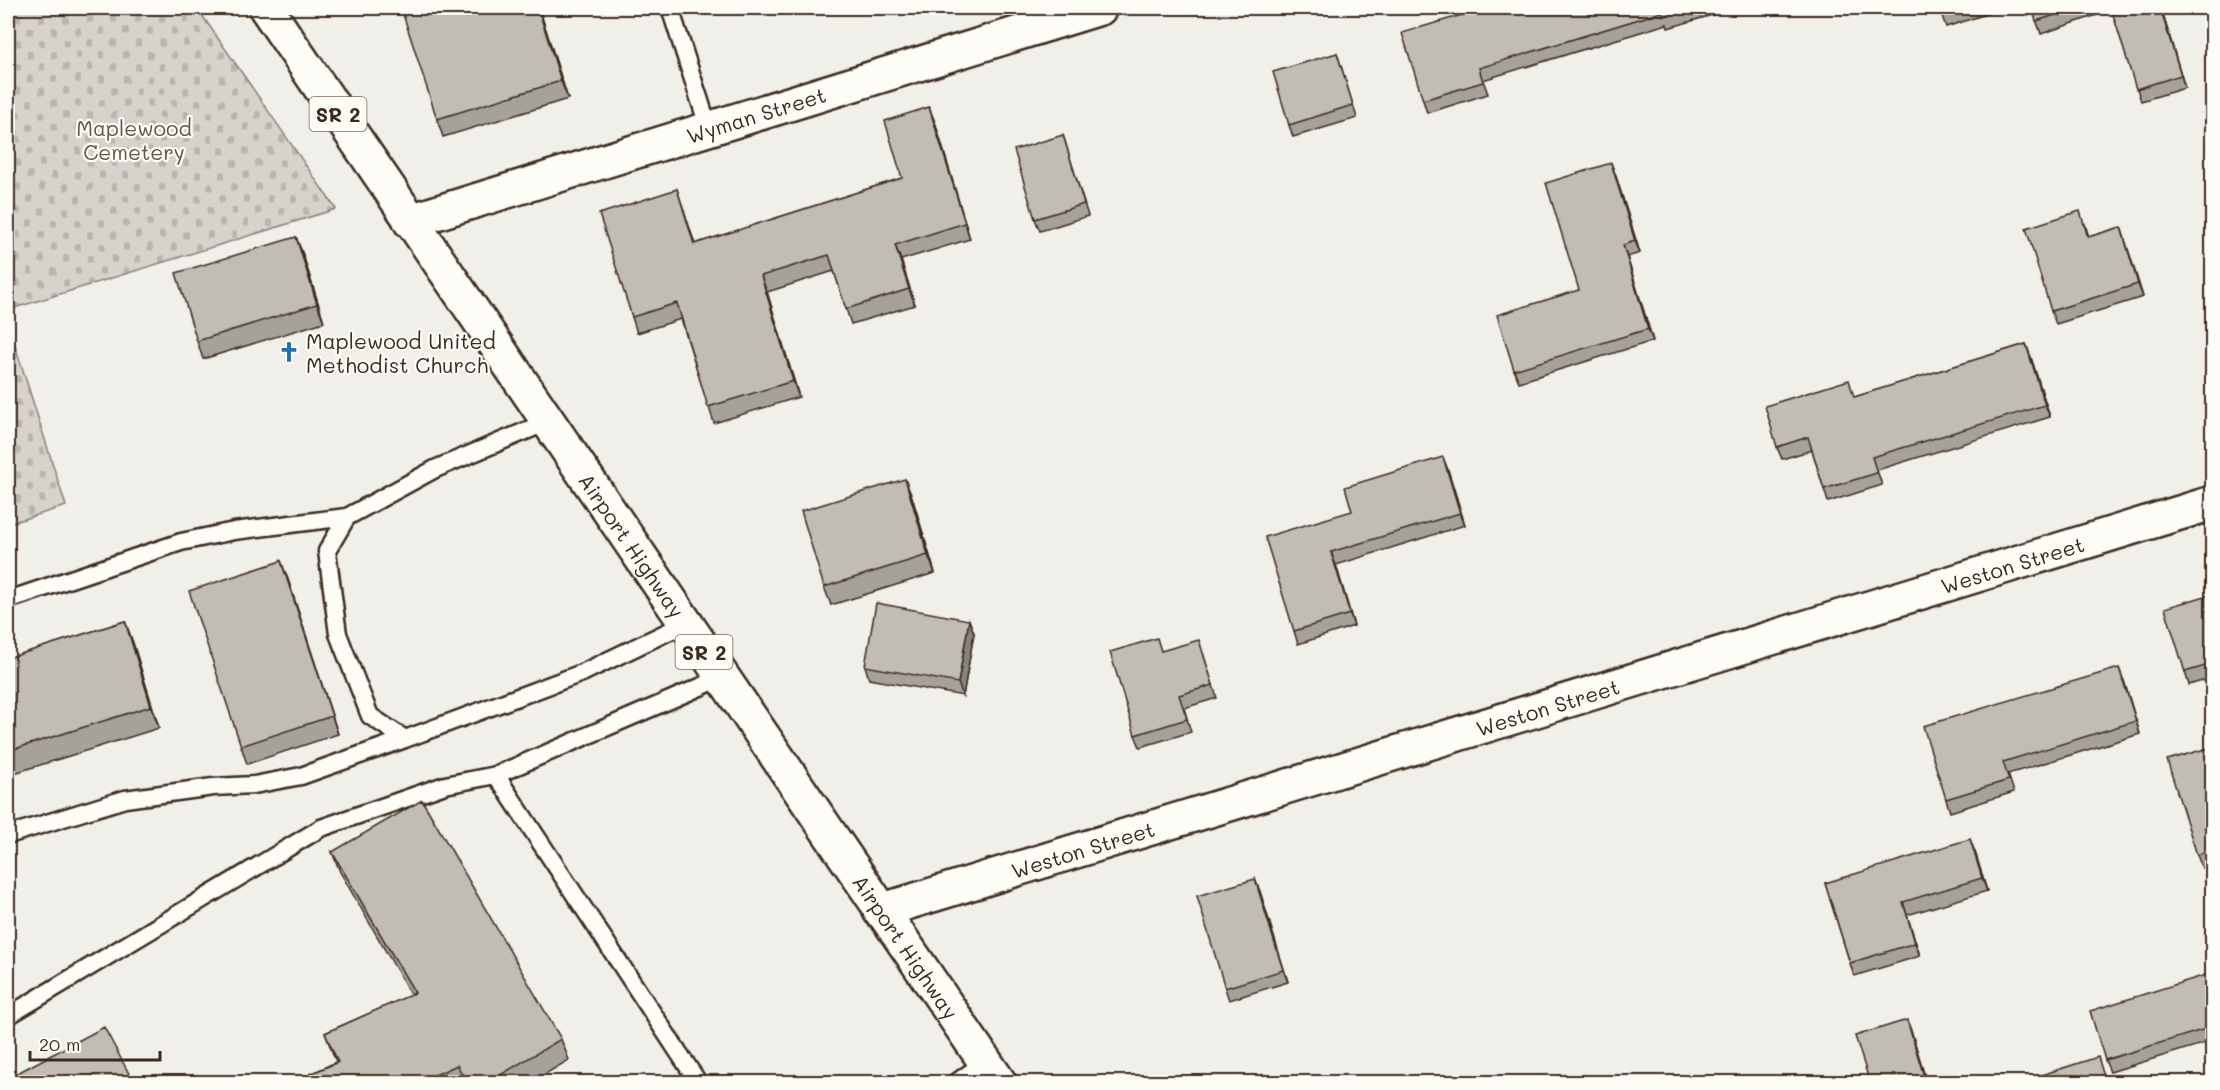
<svg xmlns="http://www.w3.org/2000/svg" width="2220" height="1090" viewBox="0 0 2220 1090" font-family="Mali,sans-serif">
<style>
.cemetery{fill:url(#cemetery-stones);stroke:#897e75;stroke-width:1.5}
.lines{fill:none;stroke-linecap:round;stroke-linejoin:round}
.service-casing{stroke:#3b2a1e;stroke-width:21}
.minor-casing{stroke:#3b2a1e;stroke-width:38}
.primary-casing{stroke:#3b2a1e;stroke-width:38}
.service{stroke:#fdfcf7;stroke-width:16}
.minor{stroke:#fdfcf7;stroke-width:33}
.primary{stroke:#fdfcf7;stroke-width:33}
.wall{fill:#a6a29b;stroke:#3b2a1e;stroke-width:1.5}
.shaded-wall{fill:#87847e;stroke:#3b2a1e;stroke-width:1.5}
.building{fill:#c1bcb4;stroke:#3b2a1e;stroke-width:1.5}
.labels{text-anchor:middle;dominant-baseline:central;stroke-width:4.5;stroke-linejoin:round;paint-order:stroke}
.shield{fill:#fdfcf7;stroke:#75695f;stroke-width:1.5}
.shield-label{font-size:20px;font-weight:bold;fill:#3b2a1e}
.street-label{font-size:21px;fill:#3b2a1e;stroke:#fdfcf7}
.park-label{font-size:21px;fill:#62544a;stroke:#fdfcf7}
.poi-label{font-size:21px;fill:#3b2a1e;stroke:#fdfcf7;text-anchor:start}
</style>
<defs>
<pattern id="cemetery-stones" width="16" height="16" patternUnits="userSpaceOnUse" patternTransform="scale(1.5)"><rect width="16" height="16" fill="#d7d2cc"/><path d="M2 7V4a2 2 0 0 1 4 0v3zM10 15v-3a2 2 0 0 1 4 0v3z" fill="#b9b4af"/></pattern>
</defs>
<rect width="100%" height="100%" fill="#f1efea"/>
<filter id="ink" filterUnits="userSpaceOnUse"><feTurbulence type="fractalNoise" baseFrequency=".0167" numOctaves="2"/><feDisplacementMap in="SourceGraphic" scale="12" xChannelSelector="R" yChannelSelector="G"/><feConvolveMatrix kernelMatrix="1 2 1 2 8 2 1 2 1" color-interpolation-filters="sRGB"/></filter>
<g filter="url(#ink)">
<!-- cemetery -->
<path class="cemetery" d="M8 8H197L336 209 8 310Z
M8 323 66 506 8 524Z"/>
<g class="lines">
<!-- service casing -->
<g class="service-casing">
<path id="service" d="M670 8 709 129
M547 422 435 469 347 517 327 551 338 634 370 716 405 739 582 673 684 624
M8 600 181 542 234 531 347 517
M496 775 721 678
M8 835 125 799 213 787 254 785 301 776 405 739
M8 1016 321 828 445 785 496 775 698 1082
M957 1082 985 1062"/>
</g>
<!-- minor casing -->
<g class="minor-casing">
<g id="minor">
<path id="s1" d="M410 221 1100 8"/>
<path id="s2" d="M880 911 2212 503"/>
</g>
</g>
<!-- primary casing -->
<g class="primary-casing">
<g id="primary">
<path id="s3" d="M266 8 999 1082"/>
</g>
</g>
<!-- service -->
<use href="#service" class="service"/>
<!-- minor -->
<use href="#minor" class="minor"/>
<!-- primary -->
<use href="#primary" class="primary"/>
</g>
<!-- wall -->
<path class="wall" d="M539 8 568 99 443 137 437 119Z
M1485 8H1736L1668 28 1667 24 1483 80 1488 94 1427 113 1423 100Z
M1939 8H2005L1946 27Z
M2032 8H2161L2185 88 2141 101 2112 10 2041 34Z
M1337 53 1357 118 1293 137 1289 125Z
M935 122 970 239 901 260 915 305 851 324 834 271 767 292 799 397 714 423 681 319 637 333 632 317 677 189 695 244 902 178Z
M1063 135 1088 216 1040 231 1035 219Z
M1611 163 1640 253 1627 257 1653 341 1519 382 1514 370 1579 290Z
M2085 224 2089 237 2121 227 2143 297 2056 324 2051 311Z
M296 237 303 255 324 322 203 359 197 341Z
M2026 344 2050 417 1877 470 1882 485 1828 502 1812 450 1782 459 1777 447 1855 397Z
M1448 470 1465 525 1336 565 1354 626 1298 644 1294 631 1352 511Z
M912 497 935 573 831 605 824 587Z
M281 561 338 734 247 764 241 746Z
M2212 594V678L2189 685 2185 672Z
M969 620 974 633 963 696 869 679 865 666Z
M125 621 133 643 159 728 8 775V658Z
M1162 651 1203 653 1217 698 1184 708 1191 732 1140 747 1135 735Z
M2124 681 2140 734 2008 774 2014 792 1950 812 1946 799Z
M2212 747V865L2202 868 2197 855Z
M332 852 561 1039 569 1060 530 1083H314L310 1074 336 1062 325 1033 411 995 340 872Z
M1975 852 1987 891 1907 915 1920 956 1854 976 1825 883Z
M1255 879 1288 982 1229 1000 1225 988Z
M2212 973V1041L2110 1072 2105 1060Z"/>
<!-- shaded-wall -->
<path class="shaded-wall" d="M538 8H539L568 99 561 81Z
M2160 8H2161L2185 88 2181 75Z
M929 107 935 122 970 239 965 223Z
M1611 163 1616 176 1640 253 1635 241Z
M2121 227 2125 240 2143 297 2138 284Z
M296 237 303 255 324 322 317 304Z
M895 245 901 260 915 305 909 289Z
M1623 245 1627 257 1653 341 1648 329Z
M761 276 767 292 799 397 793 381Z
M2026 344 2031 357 2050 417 2045 405Z
M1443 457 1448 470 1465 525 1460 513Z
M905 479 912 497 935 573 928 555Z
M1331 552 1336 565 1354 626 1350 614Z
M281 561 288 579 338 734 332 716Z
M969 620 974 633 963 696 958 683Z
M125 621 133 643 159 728 151 706Z
M2119 668 2124 681 2140 734 2136 721Z
M1970 839 1975 852 1987 891 1982 878Z
M1255 879 1260 891 1288 982 1283 970Z
M1903 902 1907 915 1920 956 1915 943Z
M1907 1020 1912 1033 1927 1083H1926Z"/>
<!-- building -->
<path class="building" d="M401 8H538L561 81 437 119Z
M1485 8H1690L1664 16 1662 12 1479 68 1483 82 1423 100 1402 33Z
M1939 8H1962L1942 14Z
M2032 8H2078L2036 21Z
M2111 8H2160L2181 75 2136 89Z
M1337 53 1353 105 1289 125 1273 72Z
M929 107 965 223 895 245 909 289 846 309 829 255 761 276 793 381 708 407 677 303 632 317 599 214 677 189 694 244 902 178 885 121Z
M1063 135 1084 204 1035 219 1014 150Z
M1611 163 1635 241 1623 245 1648 329 1514 370 1497 315 1579 290 1546 183Z
M2080 211 2088 237 2121 227 2138 284 2051 311 2026 228Z
M296 237 317 304 197 341 176 273Z
M2026 344 2045 405 1872 457 1877 473 1824 489 1808 437 1777 447 1765 406 1849 380 1854 397Z
M1443 457 1460 513 1331 552 1350 614 1294 631 1265 537 1352 511 1345 487Z
M905 479 928 555 824 587 801 511Z
M281 561 332 716 241 746 189 591Z
M2212 594V664L2185 672 2165 608Z
M876 603 969 620 958 683 865 666Z
M125 621 151 706 8 751V658Z
M1157 638 1161 651 1199 640 1213 685 1179 695 1187 719 1135 735 1110 652Z
M2119 668 2136 721 2003 762 2009 780 1946 799 1923 726Z
M2212 747V850L2197 855 2167 760Z
M422 800 561 1039 487 1083H467L457 1065 417 1083H314L310 1074 338 1062 325 1033 415 993 332 852Z
M1970 839 1982 878 1903 902 1915 943 1850 963 1825 883Z
M1255 879 1283 970 1225 988 1197 896Z
M2212 973V1027L2105 1060 2090 1011Z
M1907 1020 1926 1083H1870L1855 1036Z
M104 1027 134 1083H8V1078Z
M2098 1057 2106 1083H2016Z"/>
</g>
<!-- icons -->
<defs>
<g id="church-bare" transform="scale(1.62)"><path d="M-1.2-6h2.4v3.5h3.3v2.4h-3.3V6h-2.4V-.1h-3.3v-2.4h3.3Z" fill="#1f6fb2" stroke="#fdfcf7" stroke-width="2.5" paint-order="stroke"/></g>
</defs>
<g fill-rule="evenodd">
<use href="#church-bare" x="289" y="352"/>
</g>
<g class="labels">
<!-- shield labels -->
<g class="shield">
<rect x="309.5" y="97" width="57" height="34" rx="4.5"/>
<rect x="675.5" y="635" width="57" height="34" rx="4.5"/>
</g>
<g class="shield-label">
<text x="338" y="114">SR 2</text>
<text x="704" y="652">SR 2</text>
</g>
<!-- street labels -->
<g class="street-label">
<text stroke="none"><textPath href="#s1" startOffset="362">Wyman Street</textPath></text>
<text stroke="none"><textPath href="#s3" startOffset="650">Airport Highway</textPath></text>
<text stroke="none"><textPath href="#s2" startOffset="1184">Weston Street</textPath></text>
<text stroke="none"><textPath href="#s2" startOffset="698">Weston Street</textPath></text>
<text stroke="none"><textPath href="#s2" startOffset="212">Weston Street</textPath></text>
<text stroke="none"><textPath href="#s3" startOffset="1136">Airport Highway</textPath></text>
</g>
<!-- park labels -->
<g class="park-label">
<text x="134" y="127">Maplewood<tspan x="134" dy="24">Cemetery</tspan></text>
</g>
<!-- poi labels -->
<g class="poi-label">
<text x="306" y="340">Maplewood United<tspan x="306" dy="24">Methodist Church</tspan></text>
</g>
</g>
<!-- margin -->
<rect width="2220" height="1090" fill="none" stroke="#fdfcf7" stroke-width="30"/>
<rect x="15" y="15" width="2190" height="1060" fill="none" stroke="#3b2a1e" stroke-width="2" filter="url(#ink)"/>
<!-- scale -->
<path d="M30 1051v9h130v-9" fill="none" stroke="#3b2a1e" stroke-width="3"/>
<text x="39" y="1051" font-size="18" fill="#3b2a1e" stroke="#fdfcf7" stroke-width="4.5" paint-order="stroke">20 m</text>
</svg>
